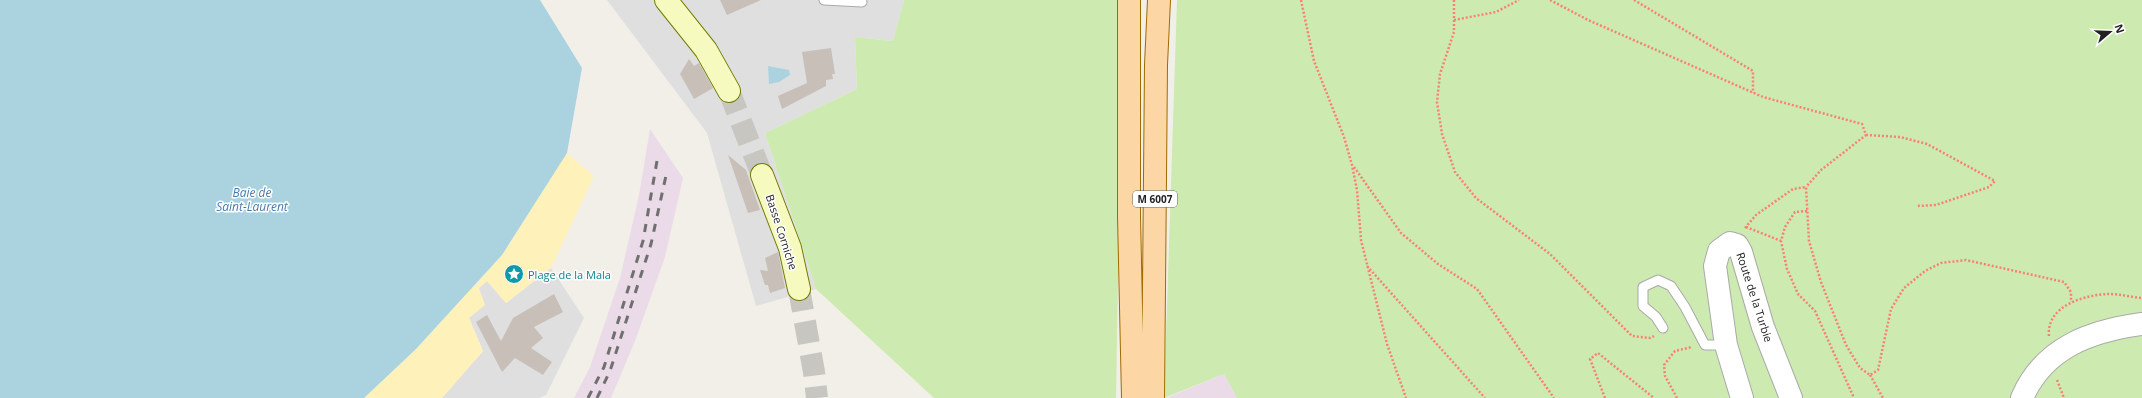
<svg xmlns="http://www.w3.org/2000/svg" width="2142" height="398" viewBox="0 0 2142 398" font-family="'Open Sans',sans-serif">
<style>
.residential{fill:#e0dfdf}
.industrial{fill:#ebdbe8}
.grass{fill:#cdebb0}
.sand{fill:#fff1ba}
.water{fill:#aad3df}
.building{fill:#c7bfb8}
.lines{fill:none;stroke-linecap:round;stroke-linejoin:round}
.secondary-tunnel{stroke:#c8c6c1;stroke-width:22;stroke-dasharray:22 11;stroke-linecap:butt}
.service-casing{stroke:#a9a9a9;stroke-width:11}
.tertiary-casing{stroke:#a9a9a9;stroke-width:24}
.secondary-casing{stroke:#707d05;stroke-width:24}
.primary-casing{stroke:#a06b00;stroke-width:24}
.path{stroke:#fa8072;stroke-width:2.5;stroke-dasharray:2 2;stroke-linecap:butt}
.service{stroke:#fff;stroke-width:9}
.tertiary{stroke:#fff;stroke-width:22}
.secondary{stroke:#f7fabf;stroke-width:22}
.primary{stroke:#fcd6a4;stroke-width:22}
.rail{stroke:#707070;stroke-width:3;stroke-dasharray:8 8;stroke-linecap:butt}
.labels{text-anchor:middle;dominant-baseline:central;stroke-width:3;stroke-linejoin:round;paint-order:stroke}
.shield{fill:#fff;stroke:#646464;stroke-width:1}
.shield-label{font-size:10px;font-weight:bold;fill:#222}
.street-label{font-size:11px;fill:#222;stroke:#fff}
.culture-label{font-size:11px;fill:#0d838f;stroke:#fff;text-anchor:start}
.water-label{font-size:12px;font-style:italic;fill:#4a7aab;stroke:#fff}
</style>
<rect width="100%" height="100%" fill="#f2efe9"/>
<!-- residential -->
<path class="residential" d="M607 0H904L893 41 855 37 857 89 765 133 816 289 756 306 707 133Z
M551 268 584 318 546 395 539 398H442L483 351 469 318 479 288 487 281 506 303Z"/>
<!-- industrial -->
<path class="industrial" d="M650 129 683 178 665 257 635 341 611 398H574L590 367 620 278 639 195Z
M1224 374 1237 398H1166Z"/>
<!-- grass -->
<path class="grass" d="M904 0H1124L1122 39 1116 398H934L816 289 765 133 857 89 855 37 893 41Z
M1177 0H2142V398H1237L1224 374 1164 398Z"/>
<!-- sand -->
<path class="sand" d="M567 153 594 176 551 268 506 303 487 281 479 288 485 305 469 318 483 351 442 398H364L416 349 502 255Z"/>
<!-- water -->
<path class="water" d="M0 0H540L582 68 567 153 502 255 416 349 364 398H0Z
M768 66 789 70 790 75 779 82 769 84Z"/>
<!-- building -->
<path class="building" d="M720 0H761L727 15Z
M831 48 835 74H832L833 79 826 80V86L782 109 778 96 807 83 802 52Z
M689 59 694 66 699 63 713 88 694 99 680 74Z
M728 155 746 170 760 210 748 213Z
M778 252 785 288 770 293 768 285H765L760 270 768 271 765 258Z
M554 294 563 312 534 327 543 338 531 348 552 362 543 375 515 358 502 372 476 322 487 315 501 341 513 318Z"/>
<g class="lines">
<!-- secondary-tunnel -->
<path class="secondary-tunnel" d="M729 91 762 175
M799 289 814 372 817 398"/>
<!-- service casing -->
<g class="service-casing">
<path id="service" d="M824 0 862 2
M1663 328 1656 317 1643 306V287L1658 280 1671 286 1685 307 1705 345H1726"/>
</g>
<!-- tertiary casing -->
<g class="tertiary-casing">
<path id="tertiary" d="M1742 398 1726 345 1715 266 1719 251 1730 243 1737 245 1741 252 1763 327 1791 398
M2022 398C2044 347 2091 331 2142 324"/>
</g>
<!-- secondary casing -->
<g class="secondary-casing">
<path id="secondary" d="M666 0 706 50 729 91
M762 175 790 248 799 289"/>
</g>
<!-- primary casing -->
<g class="primary-casing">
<path id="primary" d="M1129 0V216L1133 398
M1153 398 1156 65 1159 0"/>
</g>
<!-- path -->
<path class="path" d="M1301 0 1314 61 1344 137 1352 165 1357 190 1361 240 1387 344 1406 398
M1454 0V32L1440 74 1437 102 1442 134 1455 172 1476 198 1550 254 1632 336 1650 338 1654 336
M1550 0 1588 20 1763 97 1862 124 1866 135 1821 170 1806 187
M1634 0 1753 71V93
M1454 20 1496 12 1519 0
M1866 135 1900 137 1927 144 1995 181 1989 187 1936 205 1917 206
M1354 167 1401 233 1438 264 1477 289 1554 398
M1807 211 1795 212 1785 227 1781 241 1787 269 1798 294 1815 311 1854 398
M1746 227 1781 241
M1745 228 1756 215 1793 189 1806 187 1809 241 1821 282 1846 345 1860 368 1870 375 1878 370 1891 309 1904 288 1925 271 1941 263 1966 260 2064 282 2071 292V302
M1367 266 1485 398
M2049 336C2046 306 2084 295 2108 294 2119 294 2131 297 2142 298
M1870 375 1883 398
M2057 380 2064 398
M1605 398 1590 359 1598 353 1654 398
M1677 398 1665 376 1664 365 1675 351 1692 347"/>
<!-- service -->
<use href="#service" class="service"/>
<!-- tertiary -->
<use href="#tertiary" class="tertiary"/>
<!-- secondary -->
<use href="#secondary" class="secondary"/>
<!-- primary -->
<use href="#primary" class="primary"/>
<!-- rail -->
<path class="rail" d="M588 398 604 367 643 241 657 161
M597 398 610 371 651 244 667 171"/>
</g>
<!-- icons -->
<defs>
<g id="sight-disc" transform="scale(1)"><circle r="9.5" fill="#0f9aa8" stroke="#fff"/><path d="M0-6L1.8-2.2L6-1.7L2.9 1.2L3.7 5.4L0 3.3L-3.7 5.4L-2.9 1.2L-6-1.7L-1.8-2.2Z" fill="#fff"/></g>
</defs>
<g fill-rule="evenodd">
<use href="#sight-disc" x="514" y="274"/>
</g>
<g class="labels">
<!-- shield labels -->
<rect class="shield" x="1133" y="191" width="44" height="16" rx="3"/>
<g class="shield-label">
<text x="1155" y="199">M 6007</text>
</g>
<!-- street labels -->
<g class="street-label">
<text transform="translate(782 232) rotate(72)">Basse Corniche</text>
<text transform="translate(1755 297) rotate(72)">Route de la Turbie</text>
</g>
<!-- culture labels -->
<g class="culture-label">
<text x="528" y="274">Plage de la Mala</text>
</g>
<!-- water labels -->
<g class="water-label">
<text x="252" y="192">Baie de<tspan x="252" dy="14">Saint-Laurent</tspan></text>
</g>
</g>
<!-- north arrow -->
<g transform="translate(2110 32) rotate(71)" stroke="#ffffff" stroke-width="3" paint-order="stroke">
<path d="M0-3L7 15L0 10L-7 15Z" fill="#222222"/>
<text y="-6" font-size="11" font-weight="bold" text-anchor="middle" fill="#222222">N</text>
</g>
</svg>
